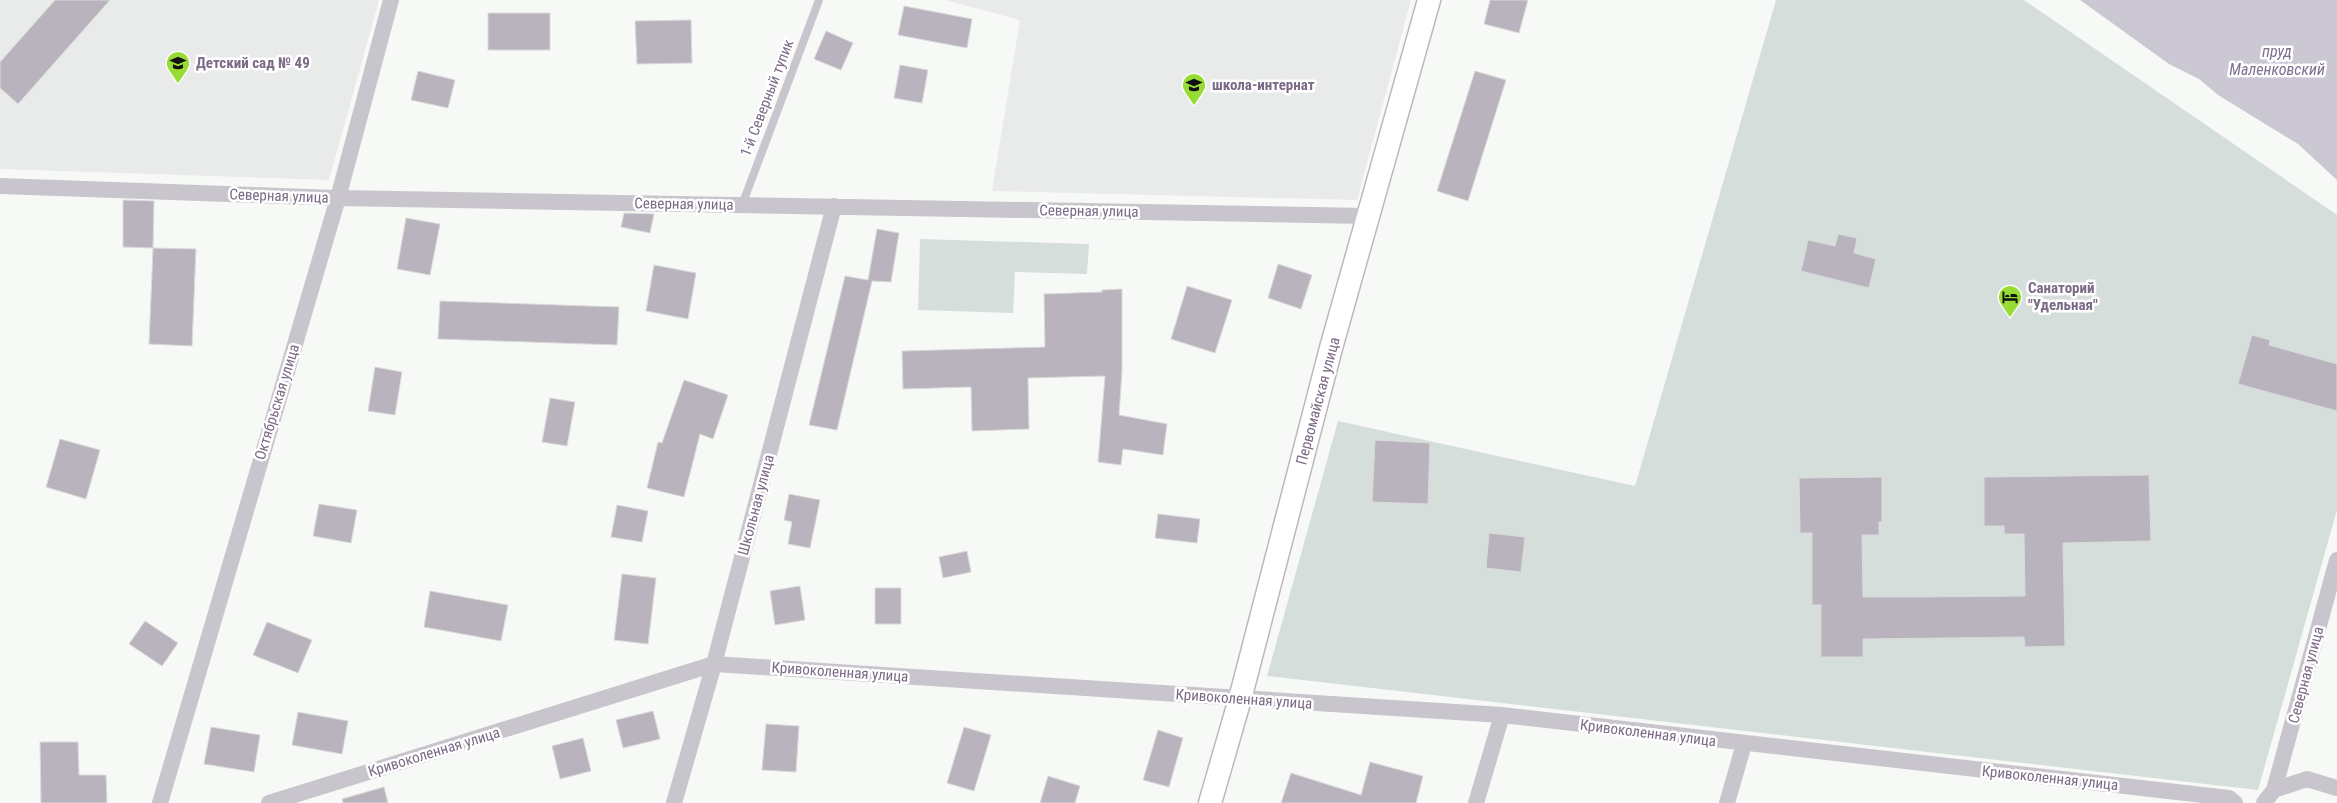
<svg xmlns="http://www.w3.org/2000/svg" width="2337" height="803" viewBox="0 0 2337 803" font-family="'Roboto Condensed',sans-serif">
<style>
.built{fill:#e9eaea}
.green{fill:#d6dedc}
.water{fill:#cbc7d3}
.building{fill:#b9b3be;stroke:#d9dbd9}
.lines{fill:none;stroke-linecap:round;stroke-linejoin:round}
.secondary-casing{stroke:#bdb8c0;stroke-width:25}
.lane{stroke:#c9c5cc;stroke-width:8}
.street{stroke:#c9c5cc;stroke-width:16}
.secondary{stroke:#fff;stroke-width:22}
.labels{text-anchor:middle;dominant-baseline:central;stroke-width:5;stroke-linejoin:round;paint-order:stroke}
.poi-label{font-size:15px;font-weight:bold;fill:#7b6a86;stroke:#fff;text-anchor:start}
.street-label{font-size:15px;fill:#7b6a86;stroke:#fff}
.water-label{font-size:16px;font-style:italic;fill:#7e708f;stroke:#fff}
</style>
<rect width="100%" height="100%" fill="#f7f9f7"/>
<!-- built -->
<path class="built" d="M0 0H379L329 180 0 169Z
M945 0H1411L1357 200 992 191 1020 20Z"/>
<!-- green -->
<path class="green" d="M1776 0H2024L2337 215V510L2258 790 1267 676 1338 421 1635 486Z
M920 239 1089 244 1087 274 1015 272 1013 313 918 310Z"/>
<!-- water -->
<path class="water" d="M2080 0H2337V180L2298 144 2218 95 2199 79 2169 64Z"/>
<!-- building -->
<path class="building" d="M55 0H110L18 104 0 88V62Z
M1490 0H1528L1519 33 1484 24Z
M904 6 972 19 967 48 898 35Z
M488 13H550V50H488Z
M691 20 692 63 637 64 635 21Z
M826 31 853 43 841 70 814 59Z
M900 65 928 70 922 103 894 98Z
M418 71 455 80 448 108 411 100Z
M1475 71 1506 80 1468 201 1437 191Z
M123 200 154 201 153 248 123 247Z
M624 213 654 214 650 233 621 227Z
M406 218 440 224 430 275 397 269Z
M877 229 899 233 891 282 872 281 837 430 809 425 845 276 868 280Z
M1838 234 1857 238 1854 253 1876 259 1869 288 1801 271 1808 240 1835 246Z
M153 248 196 249 192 346 149 344Z
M1278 264 1312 275 1301 309 1268 298Z
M654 265 696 273 688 319 646 311Z
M1187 286 1232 300 1215 353 1171 339Z
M1122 289V371L1119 415 1167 424 1163 455 1123 449 1121 465 1098 462 1105 376 1028 378 1029 429 972 431 971 387 903 389 902 351 1045 347 1044 294 1102 292V290Z
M440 301 619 307 617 345 438 339Z
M2252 335 2270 340 2269 345 2337 364V411L2238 384Z
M375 367 402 372 395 415 368 411Z
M684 380 728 395 713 439 700 434 684 497 647 488 658 442 662 443Z
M550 398 575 402 567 446 542 442Z
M60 439 100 450 86 499 46 487Z
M1375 440 1430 443 1428 504 1372 502Z
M2149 475 2151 541 2063 543 2065 646 2025 647 2024 637 1863 639V657H1821V605H1812V533H1800L1799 478 1882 477V522H1879V535H1862L1863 597H1911L2025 596 2024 534H2004V526H1984V477Z
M789 494 820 500 810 548 788 544 792 522 784 520Z
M319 504 357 510 351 543 313 536Z
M617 505 648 511 642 542 611 537Z
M1158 514 1200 519 1197 543 1155 538Z
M1489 533 1525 537 1521 572 1486 568Z
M967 551 971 572 943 578 939 557Z
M622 574 656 578 648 644 614 640Z
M800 586 805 620 775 625 770 591Z
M875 588H901V624H875Z
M430 591 508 605 501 641 424 627Z
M145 621 178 643 162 666 129 644Z
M267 622 312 640 298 673 253 655Z
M653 711 660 739 623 748 616 720Z
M298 712 348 721 342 754 292 745Z
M766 724 799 726 796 772 762 770Z
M211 727 260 735 254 772 204 764Z
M964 727 991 735 974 791 947 783Z
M1158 730 1183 738 1169 787 1143 780Z
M583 738 591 771 560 779 552 746Z
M40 742H78L79 775H106L107 803H41Z
M1370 762 1423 776 1416 803H1281L1291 773 1361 795Z
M1048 776 1080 786 1075 803H1040Z
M384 787 388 803H343L342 799Z"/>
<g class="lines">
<!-- secondary casing -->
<g class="secondary-casing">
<path id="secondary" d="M1210 803 1240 699 1331 348 1429 0"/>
</g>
<!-- lane -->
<path class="lane" d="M742 205 819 0"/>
<!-- street -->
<path class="street" d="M0 186 338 198 1368 216
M2274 790 2337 560
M160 803 338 198 391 0
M269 803 714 664 1502 715 2229 798 2235 803
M674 803 714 664 834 206
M1476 803 1502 715
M1727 803 1744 744
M2264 803 2274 790 2307 779 2337 788"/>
<!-- secondary -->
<use href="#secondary" class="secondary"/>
</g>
<!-- icons -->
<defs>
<g id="school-pin" transform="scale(1.25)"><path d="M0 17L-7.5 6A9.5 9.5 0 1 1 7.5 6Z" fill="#99db35" stroke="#fff"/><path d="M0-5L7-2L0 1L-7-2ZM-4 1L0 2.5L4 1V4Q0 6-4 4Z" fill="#111"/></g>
<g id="hotel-pin" transform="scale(1.25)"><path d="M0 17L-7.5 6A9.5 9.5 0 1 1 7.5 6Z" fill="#99db35" stroke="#fff"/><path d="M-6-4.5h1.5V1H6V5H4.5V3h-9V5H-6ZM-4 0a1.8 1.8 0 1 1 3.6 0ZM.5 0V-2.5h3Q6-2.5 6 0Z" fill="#111"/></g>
</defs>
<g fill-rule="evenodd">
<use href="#school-pin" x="178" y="63"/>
<use href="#school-pin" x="1194" y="85"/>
<use href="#hotel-pin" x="2010" y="297"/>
</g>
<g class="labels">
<!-- poi labels -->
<g class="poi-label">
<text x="196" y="63">Детский сад № 49</text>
<text x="1212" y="85">школа-интернат</text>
<text x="2028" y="288">Санаторий<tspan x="2028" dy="17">"Удельная"</tspan></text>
</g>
<!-- street labels -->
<g class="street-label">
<text transform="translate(767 98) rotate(-69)">1-й Северный тупик</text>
<text transform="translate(279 196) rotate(2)">Северная улица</text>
<text transform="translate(684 204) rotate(1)">Северная улица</text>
<text transform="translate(1089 211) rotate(1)">Северная улица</text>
<text transform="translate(1318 401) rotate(-75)">Первомайская улица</text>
<text transform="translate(277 402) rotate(-73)">Октябрьская улица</text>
<text transform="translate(756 505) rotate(-75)">Школьная улица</text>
<text transform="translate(840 672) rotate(4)">Кривоколенная улица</text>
<text transform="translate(2306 675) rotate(-75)">Северная улица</text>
<text transform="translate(1244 699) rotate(4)">Кривоколенная улица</text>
<text transform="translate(1648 733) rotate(7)">Кривоколенная улица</text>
<text transform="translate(434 752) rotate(-17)">Кривоколенная улица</text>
<text transform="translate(2050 778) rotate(6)">Кривоколенная улица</text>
</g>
<!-- water labels -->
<g class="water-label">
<text x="2277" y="51">пруд<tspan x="2277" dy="18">Маленковский</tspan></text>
</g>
</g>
</svg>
